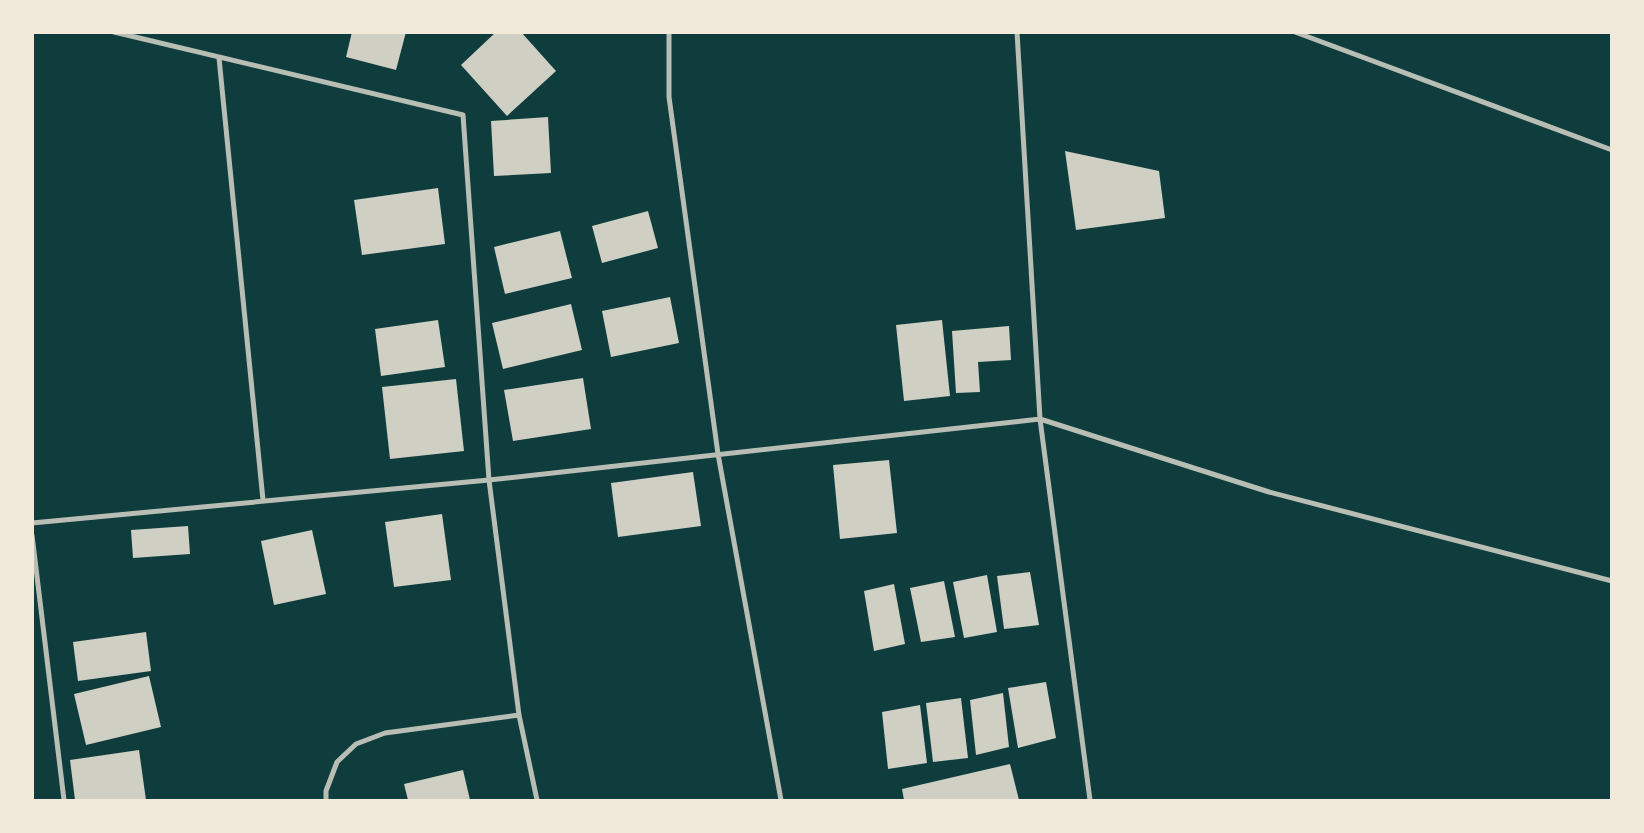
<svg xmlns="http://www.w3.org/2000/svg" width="1644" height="833" viewBox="0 0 1644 833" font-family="Figtree,sans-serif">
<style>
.building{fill:#cfcfc3}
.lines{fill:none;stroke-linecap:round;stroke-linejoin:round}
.minor{stroke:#b8beb3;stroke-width:5}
</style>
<rect width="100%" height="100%" fill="#0f3d3e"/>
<!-- building -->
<path class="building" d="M352 32H406L396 70 346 57Z
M496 32H521L556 71 507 116 461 65Z
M548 117 551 173 494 176 491 121Z
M1065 151 1159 171 1165 218 1076 230Z
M438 188 445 244 362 255 354 200Z
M648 211 658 248 602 263 592 226Z
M560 231 572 278 505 294 494 247Z
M670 297 679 343 611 357 602 311Z
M571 304 582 350 503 369 492 323Z
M438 320 445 367 381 376 375 329Z
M942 320 950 396 904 401 896 325Z
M1009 326 1011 360 978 362 980 392 956 393 952 331Z
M583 378 591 429 513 441 504 390Z
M456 379 464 451 390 459 382 387Z
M889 460 897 533 840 539 833 465Z
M693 472 701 526 618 537 611 483Z
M442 514 451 580 394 587 385 522Z
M188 526 190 554 133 558 131 530Z
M312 530 326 594 274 605 261 541Z
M1030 572 1039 625 1004 629 997 576Z
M987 575 997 632 964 638 953 582Z
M944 581 955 637 921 642 910 588Z
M894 584 905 644 874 651 864 591Z
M146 632 151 671 78 681 73 642Z
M149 676 161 727 86 745 74 694Z
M1046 682 1056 738 1018 748 1008 688Z
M1003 693 1009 747 976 755 970 700Z
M961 698 968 758 933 762 926 703Z
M920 705 927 763 888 769 882 712Z
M139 750 146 800H75L70 760Z
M1010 764 1019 800H904L902 789Z
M463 770 470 800H408L404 784Z"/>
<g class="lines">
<!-- minor -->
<path class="minor" d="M114 32 463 115 489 480 519 715 537 800
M669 32V97L718 454 781 800
M1017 32 1040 419 1090 800
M1295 32 1612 150
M219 58 263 500
M32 523 489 480 1040 419 1269 492 1612 581
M32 535 64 800
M326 800V791L337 762 356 744 385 733 519 715"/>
</g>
<!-- border -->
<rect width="1644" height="833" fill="none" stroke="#f1e9da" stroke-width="68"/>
</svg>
